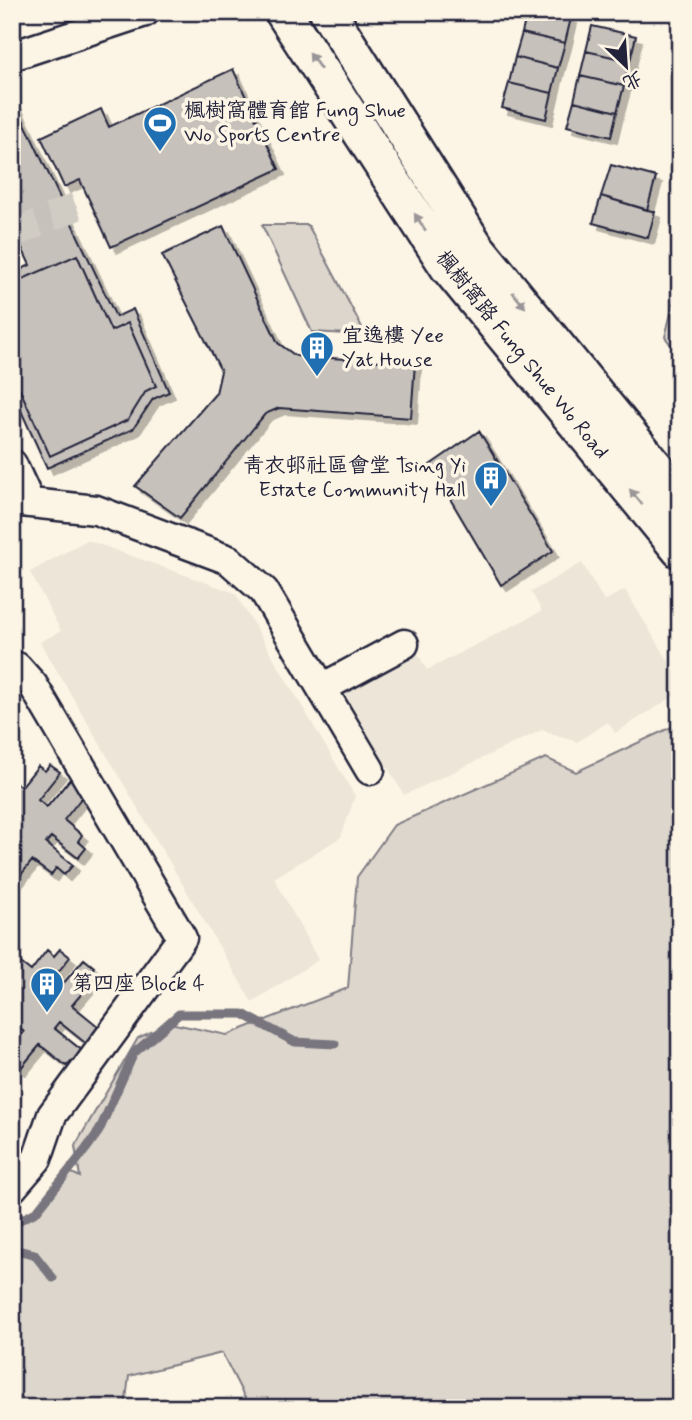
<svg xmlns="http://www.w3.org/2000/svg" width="692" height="1420" viewBox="0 0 692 1420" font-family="Mynerve,'LXGW WenKai TC',sans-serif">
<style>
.built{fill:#ece5d8}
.green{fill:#dcd6cc;stroke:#7f7c84;stroke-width:2}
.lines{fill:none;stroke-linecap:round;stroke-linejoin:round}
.stream{stroke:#78757e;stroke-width:9}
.building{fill:#c6c1bb;stroke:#22223b;stroke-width:2;filter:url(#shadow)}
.minor-tunnel{stroke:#d0cbc3;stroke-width:28;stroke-dasharray:28 14;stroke-linecap:butt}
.minor-casing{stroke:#22223b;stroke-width:33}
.major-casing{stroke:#22223b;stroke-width:40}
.minor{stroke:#fcf5e5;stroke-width:28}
.major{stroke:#fcf5e5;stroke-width:35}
.oneway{fill:#9a9698}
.labels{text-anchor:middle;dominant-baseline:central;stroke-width:7;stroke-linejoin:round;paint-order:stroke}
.poi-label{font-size:21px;fill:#22223b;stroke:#fcf5e5;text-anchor:start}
.street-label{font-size:21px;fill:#22223b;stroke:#fcf5e5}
</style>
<defs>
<filter id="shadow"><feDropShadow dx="6" dy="6" stdDeviation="0" flood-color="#0004"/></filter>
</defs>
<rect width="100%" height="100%" fill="#fcf5e5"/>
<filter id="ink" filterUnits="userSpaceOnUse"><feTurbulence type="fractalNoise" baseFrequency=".0143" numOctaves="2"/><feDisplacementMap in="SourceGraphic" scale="14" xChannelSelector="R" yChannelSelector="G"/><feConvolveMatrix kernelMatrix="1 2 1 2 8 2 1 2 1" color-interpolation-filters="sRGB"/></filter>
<g filter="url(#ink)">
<!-- built -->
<path class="built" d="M87 540 235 593 355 796 341 837 274 878 318 960 252 1002 40 642 61 631 30 572Z
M582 563 604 601 625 590 680 680V692L615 733 608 722 577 742 542 730 404 795 341 688 415 648 427 670 542 611 531 592Z"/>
<!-- green -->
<path class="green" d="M262 225H308L366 335 312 332Z
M680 277V357L665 337Z
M680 723V1408H250L222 1353 129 1376 125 1408H12V1224L36 1212 68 1171 80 1177 75 1146 138 1038 170 1023 227 1035 348 988 357 877 394 825 546 758 576 772Z"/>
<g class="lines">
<!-- stream -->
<path class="stream" d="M12 1224 36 1212 86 1149 99 1131 134 1053 179 1014H243L295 1042 335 1044
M12 1249 34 1254 53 1278"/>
</g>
<!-- building -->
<path class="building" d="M527 12H548L571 18 565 43 522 33Z
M592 26 636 36 630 61 586 51Z
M522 33 565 43 558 68 515 57Z
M586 51 630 61 624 86 580 76Z
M515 57 558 68 552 93 509 83Z
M233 69 279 169 111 247 80 180 64 187 41 137 101 109 109 127Z
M580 76 624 86 617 112 574 101Z
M509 83 552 93 546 119 502 108Z
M12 96 116 317 133 309 169 392 153 399 133 429 47 468 12 391V274L30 265 12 227Z
M574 101 617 112 611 137 567 126Z
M611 165 656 177 647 210 601 196Z
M601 196 655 212 648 238 593 223Z
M223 226 278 343 296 356 415 363 411 418 279 408 265 414 180 518 135 486 216 393 221 371 162 255Z
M77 255 111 331 128 323 156 386 146 391 128 420 50 456 12 372V292L18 281Z
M479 431 553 551 501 585 430 465Z
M50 765 60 772 38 800 47 807 75 773 86 792 64 820 82 835 78 841 86 848 78 858 51 837 46 843 73 865 64 875 56 868 51 875 32 861 13 885 12 852 16 847 12 845V780L21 787 38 766 45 771Z
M60 949 70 957 48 985 56 992 84 959 94 967 89 973 95 978 72 1005 99 1027 94 1032 103 1040 94 1050 59 1022 54 1028 89 1056 80 1067 72 1060 66 1066 40 1045 20 1069 12 1066V1045L24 1032 15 1024 12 1027V993L17 988 12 984V956L31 971 47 950 54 956Z"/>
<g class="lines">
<!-- minor-tunnel -->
<path class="minor-tunnel" d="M12 234 89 201"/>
<!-- minor casing -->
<g class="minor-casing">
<path id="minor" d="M12 56 145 12
M12 464 30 503
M12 501 96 510 229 560 264 591 370 770
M12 669 17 667 33 685 182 938 52 1115 37 1159 12 1188
M322 688 404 644"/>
</g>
<!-- major casing -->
<g class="major-casing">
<path id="major" d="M283 12 448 267 680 550
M328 12 476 247 680 497"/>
</g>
<!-- minor -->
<use href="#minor" class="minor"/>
<!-- major -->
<use href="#major" class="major"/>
</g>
<!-- one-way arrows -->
<defs><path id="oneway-solid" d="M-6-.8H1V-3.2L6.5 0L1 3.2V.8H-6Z" transform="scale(1.75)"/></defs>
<g class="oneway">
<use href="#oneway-solid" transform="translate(315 61) rotate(-124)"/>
<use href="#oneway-solid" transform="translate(420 222) rotate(-123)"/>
<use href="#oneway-solid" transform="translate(519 300) rotate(51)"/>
<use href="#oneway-solid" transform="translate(636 497) rotate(-129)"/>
</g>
</g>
<!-- icons -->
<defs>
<g id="stadium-pin" transform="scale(1.75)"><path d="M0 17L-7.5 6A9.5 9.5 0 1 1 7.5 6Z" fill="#1f6fb2" stroke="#fcf5e5"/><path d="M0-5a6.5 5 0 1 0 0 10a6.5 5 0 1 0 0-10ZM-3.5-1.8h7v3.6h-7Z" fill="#fff"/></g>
<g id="building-pin" transform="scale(1.75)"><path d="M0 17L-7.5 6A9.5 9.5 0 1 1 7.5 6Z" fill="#1f6fb2" stroke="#fcf5e5"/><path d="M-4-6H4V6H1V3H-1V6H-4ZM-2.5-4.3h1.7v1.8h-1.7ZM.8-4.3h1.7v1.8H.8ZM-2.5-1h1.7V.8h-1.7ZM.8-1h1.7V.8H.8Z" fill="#fff"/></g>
</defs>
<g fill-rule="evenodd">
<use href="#stadium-pin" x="160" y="123"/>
<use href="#building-pin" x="317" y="348"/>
<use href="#building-pin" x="491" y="478"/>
<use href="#building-pin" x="47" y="984"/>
</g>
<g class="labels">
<!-- poi labels -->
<g class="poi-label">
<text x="184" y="111">楓樹窩體育館 Fung Shue<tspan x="184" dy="24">Wo Sports Centre</tspan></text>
<text x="342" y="336">宜逸樓 Yee<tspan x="342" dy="24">Yat House</tspan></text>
<text x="466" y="466" text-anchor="end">青衣邨社區會堂 Tsing Yi<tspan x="466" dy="24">Estate Community Hall</tspan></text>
<text x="72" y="984">第四座 Block 4</text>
</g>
<!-- street labels -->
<g class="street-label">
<text transform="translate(522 355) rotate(51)">楓樹窩路 Fung Shue Wo Road</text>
</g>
</g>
<!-- margin -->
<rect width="692" height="1420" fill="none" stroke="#fcf5e5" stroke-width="42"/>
<rect x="21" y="21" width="650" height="1378" fill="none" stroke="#22223b" stroke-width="2.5" filter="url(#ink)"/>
<!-- north arrow -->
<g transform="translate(626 66) rotate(155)" stroke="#fcf5e5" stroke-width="5" paint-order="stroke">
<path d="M0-5L12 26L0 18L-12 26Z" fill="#22223b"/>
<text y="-10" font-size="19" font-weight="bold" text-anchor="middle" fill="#22223b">北</text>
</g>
</svg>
